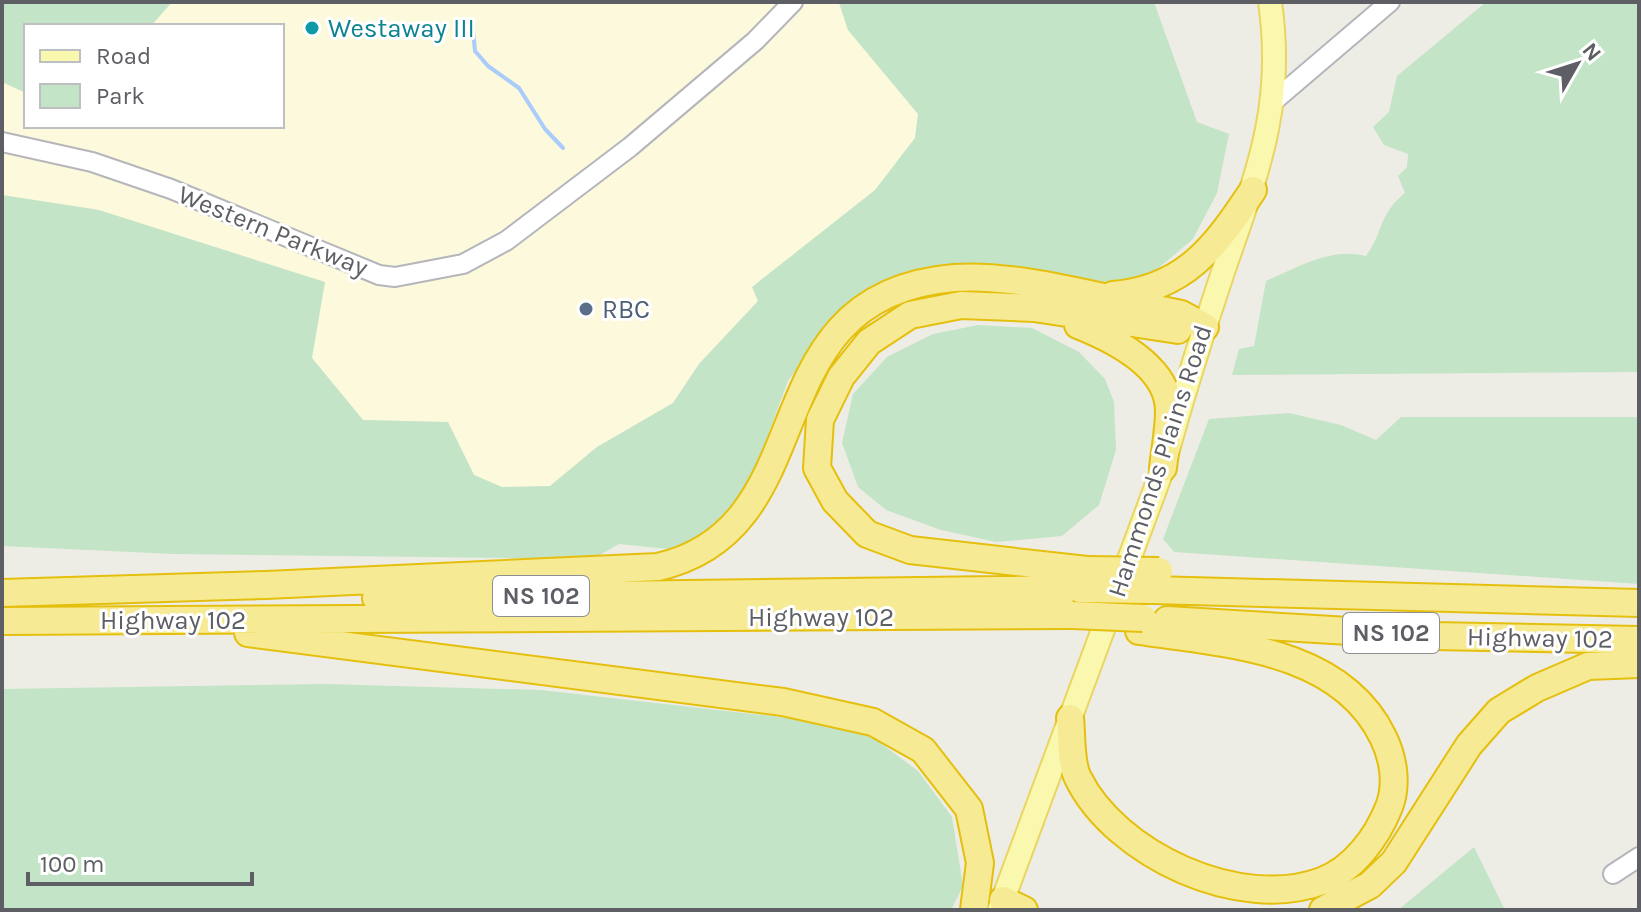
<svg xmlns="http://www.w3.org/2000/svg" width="1641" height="912" viewBox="0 0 1641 912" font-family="Karla,sans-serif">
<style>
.commercial{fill:#fcf9dc}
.green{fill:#c3e4c7}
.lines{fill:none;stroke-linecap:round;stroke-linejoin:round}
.stream{stroke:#a9ccfa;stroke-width:4}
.minor-casing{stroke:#b5b6bb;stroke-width:22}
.major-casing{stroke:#e9d563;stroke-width:26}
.highway-casing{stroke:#e5bf0e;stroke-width:30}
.minor{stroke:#fff;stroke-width:18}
.major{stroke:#faf8ae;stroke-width:22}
.highway{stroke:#f6eb94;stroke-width:26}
.highway-bridge-casing{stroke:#e5bf0e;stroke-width:30;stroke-linecap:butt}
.highway-bridge{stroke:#f6eb94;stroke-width:26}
.culture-dot{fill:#0f9aa8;stroke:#fff;stroke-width:3}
.service-dot{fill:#5c6f8a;stroke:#fff;stroke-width:3}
.labels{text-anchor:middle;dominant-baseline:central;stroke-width:6;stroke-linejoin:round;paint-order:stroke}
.shield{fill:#fff;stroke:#8e8f92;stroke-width:2}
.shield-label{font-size:24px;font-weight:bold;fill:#5d5f64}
.culture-label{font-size:26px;fill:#0d838f;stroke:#fff;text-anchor:start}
.street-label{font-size:26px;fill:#5d5f64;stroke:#fff}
.service-label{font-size:26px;fill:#4e5e75;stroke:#fff;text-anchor:start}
</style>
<rect width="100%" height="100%" fill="#eeede5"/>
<!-- commercial -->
<path class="commercial" d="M172 2H838L848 30 918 114 915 138 875 190 823 232 699 364 673 403 597 447 550 486 502 487 474 475 448 422 363 420 312 358 99 210 2 195V82L26 93V126H282V26H151Z"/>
<!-- green -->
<path class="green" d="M2 2H172L151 26H26V93L2 82Z
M839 2H1154L1197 122 1229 134 1217 193 1193 239 1148 277 1085 284 972 264 907 273 867 294 828 327 788 381 761 454 728 523 678 550 619 544 593 559 174 554 2 546V195L99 210 325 282 312 358 363 420 448 422 474 475 502 487 550 486 597 447 673 403 699 364 758 301 752 287 875 190 915 138 918 114 848 30Z
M1486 2H1639V372L1232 375 1239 349 1254 346 1266 281C1298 267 1331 247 1366 256 1384 232 1377 216 1405 193L1398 176 1407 167 1408 154 1384 145 1373 127 1389 112 1397 76Z
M978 325 1032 328 1079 352 1105 379 1114 402 1116 450 1099 505 1062 536 996 542 941 530 886 510 858 487 842 443 853 394 887 357 933 334Z
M1289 413 1341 425 1376 440 1401 417H1639V584L1174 552 1163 539 1209 419Z
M326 684 541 690 797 719 871 736 918 771 952 817 963 886 951 910H2V689Z
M1474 847 1505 910H1398Z"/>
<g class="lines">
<!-- stream -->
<path class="stream" d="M473 30 475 51 488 66 519 88 545 129 563 148"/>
<!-- minor casing -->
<g class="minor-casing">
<path id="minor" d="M1274 101 1390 2
M2 142 92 162 171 189 379 275 395 277 463 264 506 241 630 147 755 41 793 2
M1613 874 1639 857"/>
</g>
<!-- major casing -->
<g class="major-casing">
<path id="major" d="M999 910 1163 468C1181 401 1202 335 1224 269 1257 173 1285 107 1270 2"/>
</g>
<!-- highway casing -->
<g class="highway-casing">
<path id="highway" d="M1113 295C1185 289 1215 247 1253 190
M1078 325C1113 339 1169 366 1169 411 1169 430 1165 449 1163 468
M1087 570 910 550 867 534 835 501 817 468 820 420 841 377 869 342 910 315 961 305 1034 308 1178 330
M1153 590 1639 603
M2 593 266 585 658 567C830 528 746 295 954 278 1020 273 1114 301 1181 314L1205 327
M376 598 1080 589
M1167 620 1432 636 1639 640
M2 621 1072 615
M248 633 783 702 873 722 923 750 969 809 980 863 974 910
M1070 718C1072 736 1070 763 1078 778 1116 855 1240 912 1322 881 1354 869 1377 837 1389 807 1398 784 1393 757 1383 737 1340 648 1225 644 1139 631
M1003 900 1024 910
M1323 910 1370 885 1394 862 1469 745 1499 711 1537 688 1588 666 1639 664"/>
</g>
<!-- minor -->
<use href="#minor" class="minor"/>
<!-- major -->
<use href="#major" class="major"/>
<!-- highway -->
<use href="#highway" class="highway"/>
<!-- highway-bridge casing -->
<g class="highway-bridge-casing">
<path id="highway-bridge" d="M1087 570 1159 571
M1080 589 1153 590
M1072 615 1143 618"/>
</g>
<!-- highway-bridge -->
<use href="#highway-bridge" class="highway-bridge"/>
</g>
<!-- markers -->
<circle class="culture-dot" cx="312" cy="28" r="8"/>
<circle class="service-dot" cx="586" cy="309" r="8"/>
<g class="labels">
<!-- shield labels -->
<g class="shield">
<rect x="493" y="576" width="96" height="40" rx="6"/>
<rect x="1343" y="613" width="96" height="40" rx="6"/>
</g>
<g class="shield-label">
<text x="541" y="596">NS 102</text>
<text x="1391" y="633">NS 102</text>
</g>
<!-- culture labels -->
<g class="culture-label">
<text x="328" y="28">Westaway III</text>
</g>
<!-- street labels -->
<g class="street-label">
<text transform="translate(273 231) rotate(22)">Western Parkway</text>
<text transform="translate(1160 461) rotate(-72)">Hammonds Plains Road</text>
<text x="821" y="617">Highway 102</text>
<text x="173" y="620">Highway 102</text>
<text transform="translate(1540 638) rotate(1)">Highway 102</text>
</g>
<!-- service labels -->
<g class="service-label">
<text x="602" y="309">RBC</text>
</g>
</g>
<!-- border -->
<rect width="1641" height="912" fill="none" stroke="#5d5f64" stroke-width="8"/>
<!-- legend -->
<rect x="24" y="24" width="260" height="104" fill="#ffffff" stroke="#bebfc1" stroke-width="2"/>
<rect x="40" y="50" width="40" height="12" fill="#faf8ae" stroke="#bebfc1" stroke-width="2"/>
<text x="96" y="64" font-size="24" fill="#5d5f64">Road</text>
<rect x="40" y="84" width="40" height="24" fill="#c3e4c7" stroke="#bebfc1" stroke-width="2"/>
<text x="96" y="104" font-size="24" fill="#5d5f64">Park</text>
<!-- north arrow -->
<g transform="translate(1577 64) rotate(51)" stroke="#ffffff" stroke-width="6" paint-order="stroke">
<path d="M0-6L14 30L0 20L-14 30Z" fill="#5d5f64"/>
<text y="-12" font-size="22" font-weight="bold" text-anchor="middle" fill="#5d5f64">N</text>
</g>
<!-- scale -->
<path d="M28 872v12h224v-12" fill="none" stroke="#5d5f64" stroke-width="4"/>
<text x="40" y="872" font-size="24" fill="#5d5f64" stroke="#ffffff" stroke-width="6" paint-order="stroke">100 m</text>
</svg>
